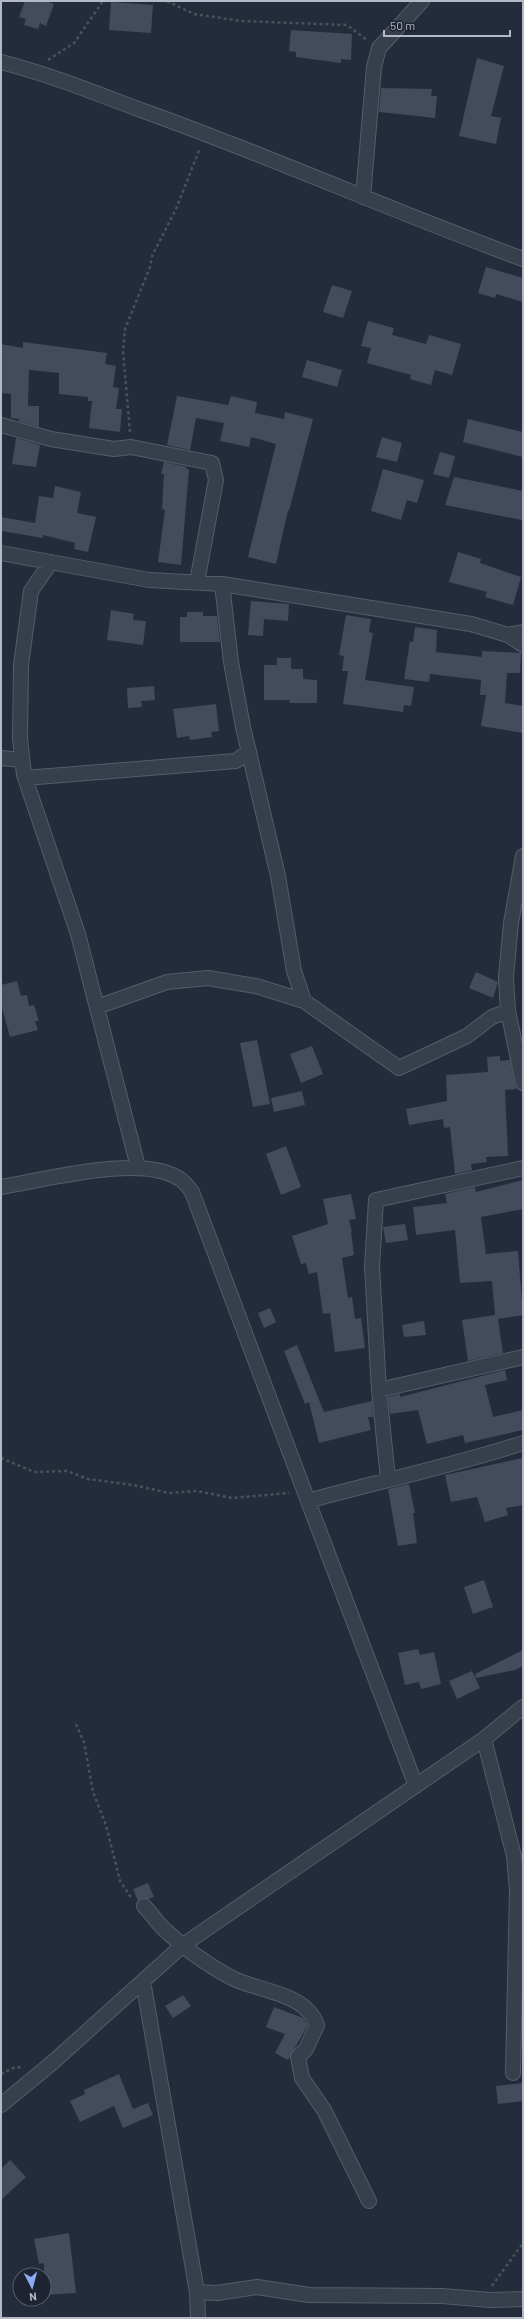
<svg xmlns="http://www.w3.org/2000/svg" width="524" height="2319" viewBox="0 0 524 2319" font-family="Barlow,sans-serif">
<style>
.building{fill:#434b5d}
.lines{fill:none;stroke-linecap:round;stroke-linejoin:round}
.minor-casing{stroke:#565c69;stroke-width:16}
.path{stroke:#435559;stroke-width:2.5;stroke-dasharray:3 3;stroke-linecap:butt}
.minor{stroke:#373e4c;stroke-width:14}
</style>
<rect width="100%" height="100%" fill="#242c3b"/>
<!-- building -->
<path class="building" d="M25 1H45L54 4 46 26 40 23 38 29 24 25 26 19 19 17Z
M111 2 153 5 151 33 109 30Z
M291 30 352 34 351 60 341 59V63L296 57V52L289 51Z
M477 58 504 66 491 116 501 118 496 144 459 136Z
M381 88 432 89 431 96H437L435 118 379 112Z
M486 267 523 278V302L496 294 495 298 478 293Z
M332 285 352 291 343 318 323 312Z
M368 321 394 328 392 335 426 344 429 335 461 344 452 375 435 370 431 385 410 379 411 375 367 363 371 348 361 346Z
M23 342 107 353 105 364 116 366 113 387 119 388 116 409H122L120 432 89 428 92 401H88V397L59 394V373L29 370 28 406H39V427L18 421 19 419 11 418V394L1 393V344L23 348Z
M307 360 342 370 337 387 302 377Z
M177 396 228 405 231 396 257 402 255 413 284 419 285 412 313 419 289 511 288 510 276 564 248 557 276 444 251 437 249 447 220 441 224 423 196 418 190 450 167 445Z
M468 419 523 432V457L463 442Z
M382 437 402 443 397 462 376 457Z
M16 438 40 445 36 467 12 464Z
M440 452 455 456 449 478 433 474Z
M164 462 187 467 186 469H189L181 565 158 562 165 510 162 509 164 474H161Z
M383 469 424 480 417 503 407 500 401 520 371 511Z
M454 477 523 491 522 520 445 505Z
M55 486 81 492 77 513 96 517 88 552 74 549 75 543 43 535V538L1 531V517L35 523 39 496 53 498Z
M458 552 481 559 480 563 521 577 513 605 485 597 487 592 449 582Z
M251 601 289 604 288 621 264 619 263 636 248 635Z
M111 610 134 614 133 620 146 621 143 645 107 640Z
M187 612H203V616H217L220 642H180V617H187Z
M346 615 371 619 369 632 373 633 365 680 414 687 411 706 404 705 403 712 343 704 348 671H342L344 656 339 655Z
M415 627 437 630 436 652 482 657V651L521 653 520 673H507L505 703 523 706V733L481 726 486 695H480L481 680 430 674 429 682 404 679 410 641 413 642Z
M277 658H291V669H303V679L317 680V703H289L290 700H264V665H277Z
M154 686 155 700 141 701 142 707 128 708 127 688Z
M216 704 219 731 211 732 212 737 190 740 189 736 177 738 173 709Z
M476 972 498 982 493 998 469 988Z
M17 981 21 996 27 995 29 1006 34 1005 39 1021H35L38 1030 10 1037 1 1004V985Z
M257 1040 270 1104 253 1107 240 1043Z
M312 1046 323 1074 301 1083 290 1054Z
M500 1056V1061L510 1060 516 1089 505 1090 508 1156 486 1157 487 1162 471 1164 472 1170 455 1174 450 1127 444 1128 443 1119 409 1125 406 1109 447 1101 446 1075 488 1072 487 1057Z
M302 1091 305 1105 274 1112 271 1098Z
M286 1146 301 1187 281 1195 266 1154Z
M523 1180V1209L481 1217 486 1254 518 1251 523 1315 498 1319 503 1353 468 1361 462 1320 495 1315 492 1281 460 1283 455 1230 416 1235 413 1207 447 1203 445 1194 475 1187 476 1192Z
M351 1194 356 1219 349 1220 352 1232H351L354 1255 342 1258 348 1298 352 1297 355 1319 361 1318 365 1348 335 1352 330 1313 323 1314 317 1272 309 1274 306 1263 301 1264 292 1236 328 1224 323 1199Z
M405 1224 408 1240 386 1243 383 1227Z
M270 1308 276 1322 264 1328 258 1313Z
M424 1321 426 1335 404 1337 402 1325Z
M297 1345 324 1412 372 1401 373 1417H368L371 1430 319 1443 309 1402 305 1404 284 1351Z
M505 1370 507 1380 485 1385 493 1417 523 1410V1430L465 1443 463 1435 427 1444 418 1410 390 1414 388 1397 400 1394V1397Z
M523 1458V1505L506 1508 508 1515 485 1522 477 1497 451 1502 445 1475Z
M409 1484 415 1513H413L417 1543 398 1546 388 1489Z
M484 1580 493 1607 473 1614 464 1587Z
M418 1649 420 1655 434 1652 441 1684 421 1689 419 1682 405 1685 398 1653Z
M523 1650V1666L515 1670 476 1678 475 1674Z
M472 1671 480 1688 457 1699 449 1681Z
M148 1883 154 1897 148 1899 142 1898 138 1901 133 1889Z
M183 1995 191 2006 173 2018 165 2006Z
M274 2007 303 2018 308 2025 288 2060 275 2053 285 2034 266 2027Z
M119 2074 133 2109 148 2103 153 2115 123 2128 114 2106 80 2122 70 2101 85 2094 84 2090Z
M523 2083V2101L498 2104 496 2086Z
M10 2160 26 2177 1 2200V2169Z
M69 2233 76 2293 44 2295V2263L39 2264 34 2239Z"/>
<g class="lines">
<!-- minor casing -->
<g class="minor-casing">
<path id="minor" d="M1 62C48 74 93 92 138 109 268 155 394 212 523 259
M363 197 374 67 379 48 422 1
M1 425 51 439 114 449 131 447 212 463 216 480 197 582
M1 553 149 580 222 584 471 624 508 635 523 632
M51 562 31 591 21 665 20 738 24 775 78 934 138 1167
M222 584 231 662 243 727 278 876 294 971 304 1001
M508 635 523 645
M1 758 22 760
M25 778 236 761 249 751
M523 856 511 923 506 977 508 1011 523 1083
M97 1007 167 982 208 978 256 986 304 1001 399 1068 467 1036 492 1017 508 1011
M1 1187C45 1180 141 1153 180 1179 185 1182 189 1188 192 1192L308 1501
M379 1390 523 1357
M388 1479 379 1390 372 1266 376 1200 523 1168
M484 1739 514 1856 517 1890 513 2073
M416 1786 308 1501C380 1481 452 1466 523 1443
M144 1906C151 1913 156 1921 162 1927 182 1947 208 1965 232 1978 260 1992 305 1992 317 2025L306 2049 298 2057 302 2078 324 2110 369 2201
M143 1981 197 2292 198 2318
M1 2105 52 2063 183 1945 484 1739 523 1707
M197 2292 217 2293 257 2287 309 2295 442 2296 490 2300 523 2299"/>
</g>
<!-- path -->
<path class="path" d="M167 1 194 14 241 21 347 25 367 40
M48 60 74 43 103 1
M130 432 123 351 125 329 150 267 152 256 176 209 200 148
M1 1458 34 1472 67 1471 88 1479 133 1485 169 1493 197 1491 232 1498 289 1493
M76 1724 84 1742 93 1792 106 1825 120 1881 132 1899
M1 2074 13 2068 22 2067
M492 2286 523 2243"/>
<!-- minor -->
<use href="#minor" class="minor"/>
</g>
<!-- border -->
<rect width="524" height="2319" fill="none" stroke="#b3b9c7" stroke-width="4"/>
<!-- north arrow -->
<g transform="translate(32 2287) rotate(174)"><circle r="19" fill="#1d2330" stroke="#595f6c"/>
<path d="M0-3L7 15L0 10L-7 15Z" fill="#8babf4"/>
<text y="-6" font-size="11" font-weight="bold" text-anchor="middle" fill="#b3b9c7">N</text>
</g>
<!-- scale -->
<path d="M384 30v6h126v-6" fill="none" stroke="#b3b9c7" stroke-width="2"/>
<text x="390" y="30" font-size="12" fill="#b3b9c7" stroke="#1d2330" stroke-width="3" paint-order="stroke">50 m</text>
</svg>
